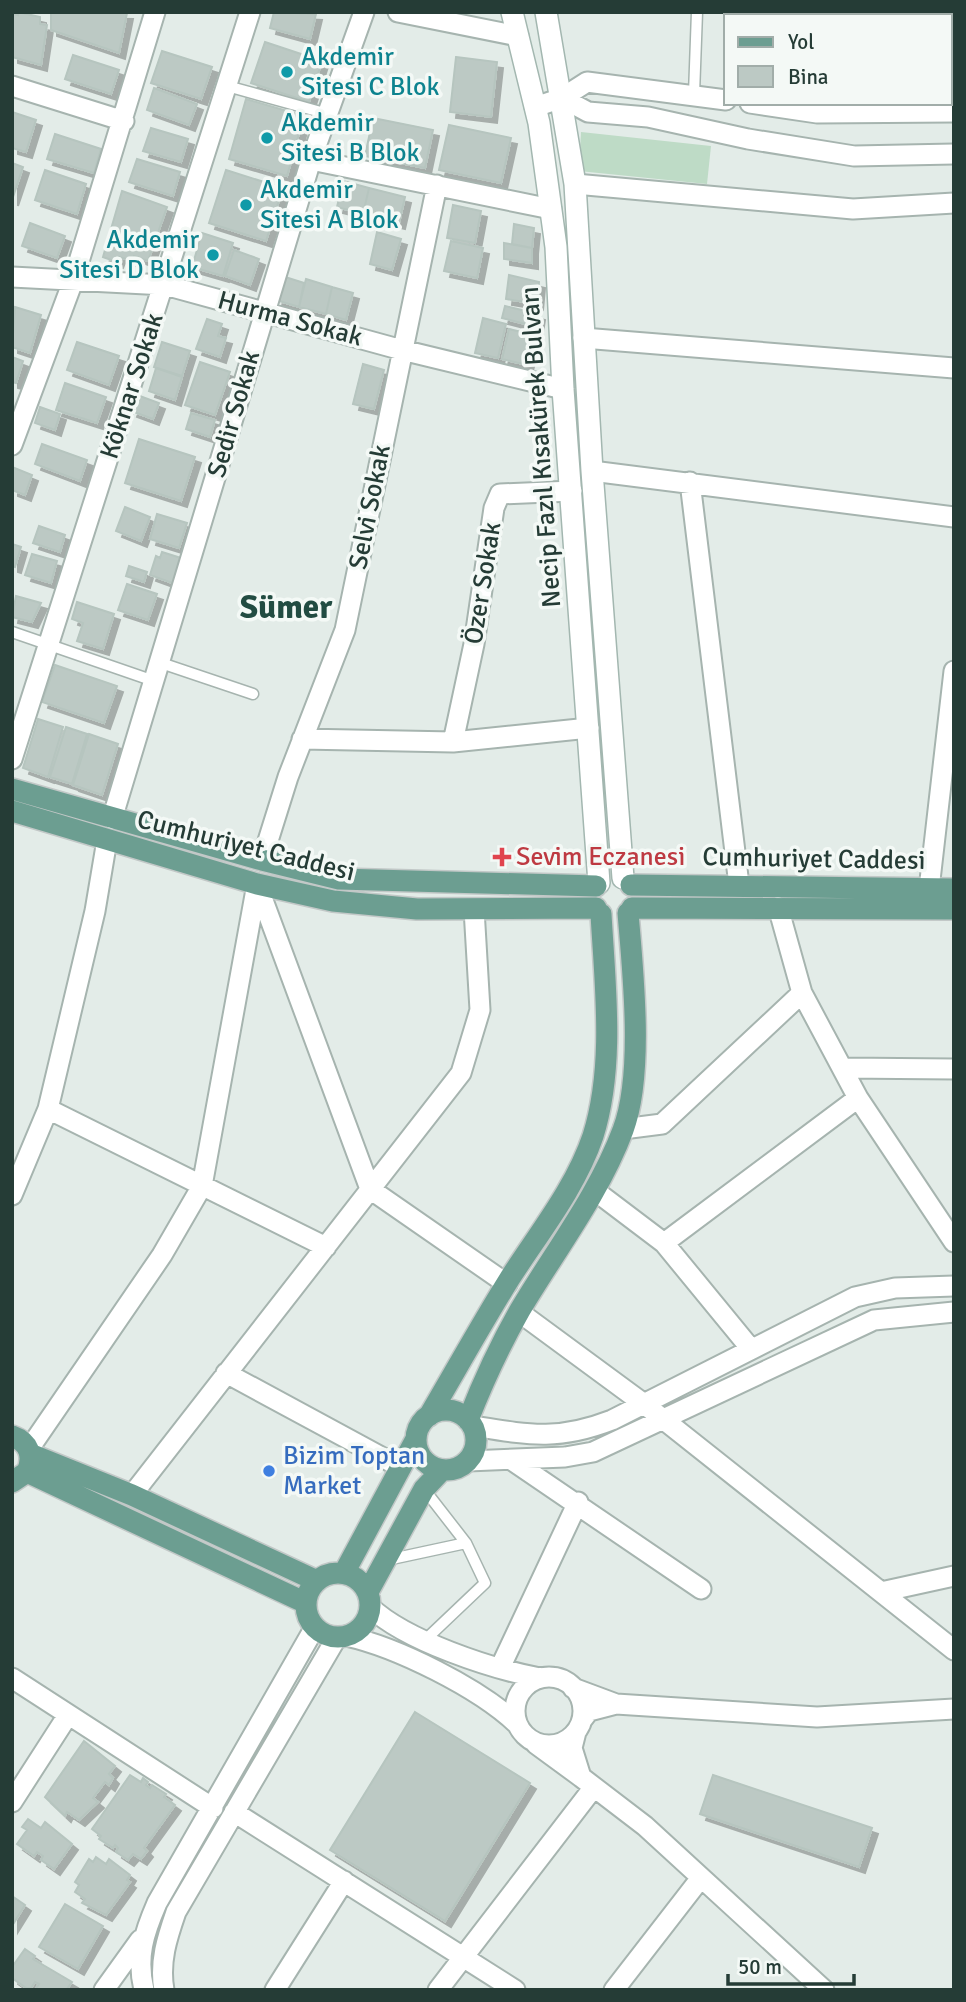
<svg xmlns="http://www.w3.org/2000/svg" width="966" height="2002" viewBox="0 0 966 2002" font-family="Signika,sans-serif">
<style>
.green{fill:#bedbc6}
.building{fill:#bcc9c4;stroke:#b6c5bf;stroke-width:2;filter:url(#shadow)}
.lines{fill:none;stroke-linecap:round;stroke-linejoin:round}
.service-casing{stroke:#a6b4af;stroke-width:13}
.minor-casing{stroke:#a6b4af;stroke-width:23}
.secondary-casing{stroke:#a3b7b0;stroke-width:24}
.primary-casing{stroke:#c2c8c7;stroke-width:24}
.service{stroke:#fff;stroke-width:10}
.minor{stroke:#fff;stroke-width:19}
.secondary{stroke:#fff;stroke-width:21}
.primary{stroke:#6c9e91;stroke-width:21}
.culture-dot{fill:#0f9aa8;stroke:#f4f9f6;stroke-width:2.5}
.health-dot{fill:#e0444e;stroke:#f4f9f6;stroke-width:2.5}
.shop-dot{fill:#3f7fe0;stroke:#f4f9f6;stroke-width:2.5}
.labels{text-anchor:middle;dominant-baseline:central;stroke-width:7;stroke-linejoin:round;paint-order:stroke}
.culture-label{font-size:26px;fill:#0d838f;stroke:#f4f9f6;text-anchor:start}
.street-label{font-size:26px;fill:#253c36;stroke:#f4f9f6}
.health-label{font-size:26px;fill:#be3a42;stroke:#f4f9f6;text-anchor:start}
.shop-label{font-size:26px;fill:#366cbe;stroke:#f4f9f6;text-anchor:start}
.district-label{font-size:33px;font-weight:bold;fill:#224c42;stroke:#f4f9f6}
</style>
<defs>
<filter id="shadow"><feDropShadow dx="6" dy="6" stdDeviation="0" flood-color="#0004"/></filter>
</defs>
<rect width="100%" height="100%" fill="#e3ece8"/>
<!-- green -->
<path class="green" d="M581 132 711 146 707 184 579 171Z"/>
<!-- building -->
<path class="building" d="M18 12 40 17V24L47 25 41 65 12 57V13L18 15Z
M51 12 127 13 119 53 51 30Z
M274 12 316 14 310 39 270 28Z
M265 42 322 61 309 102 251 83Z
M162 51 212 67 201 99 151 83Z
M73 55 119 70 111 94 65 79Z
M456 57 497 62 491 117 450 112Z
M154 88 197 104 189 125 147 110Z
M246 99 304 116 287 176 229 159Z
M12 112 36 120 26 152 12 148Z
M373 118 433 130 425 168 365 156Z
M449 125 511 138 501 183 439 170Z
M151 128 188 139 181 162 143 151Z
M55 134 101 149 94 173 47 159Z
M137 159 180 172 173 196 129 182Z
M12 163 23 167 12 200Z
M45 170 86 184 77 214 35 200Z
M226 170 283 188 266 241 209 223Z
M343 181 369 188 363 214 337 207Z
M369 188 405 197 399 223 363 214Z
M122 191 167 207 148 261 134 256 133 261 119 257 117 262 103 257Z
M453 205 481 211 475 243 447 238Z
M30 223 65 236 57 258 22 246Z
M514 224 534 228 532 248 512 244Z
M377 232 401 239 392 270 370 264Z
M202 233 233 243 223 276 192 267Z
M451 241 483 248 477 278 444 271Z
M504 243 532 248V263L504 259Z
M234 250 259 259 250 285 225 276Z
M509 275 539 282 537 304 506 299Z
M282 276 304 283 299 307 276 300Z
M306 279 332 287 326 314 299 307Z
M332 287 353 293 346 320 326 314Z
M505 306 539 314 537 327 502 318Z
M15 307 41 315 30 353 12 347Z
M483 318 506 324 498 358 475 353Z
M207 319 222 324 218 336 226 338 220 357 196 349Z
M509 329 534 335 527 365 502 359Z
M77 342 119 356 109 385 67 370Z
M162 342 190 351 182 376 154 367Z
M12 357 23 361 16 383 12 382Z
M200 362 230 372 215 415 185 405Z
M363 364 384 370 374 409 353 404Z
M156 368 182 377 175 400 149 391Z
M65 383 106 397 97 423 56 410Z
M137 395 159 403 153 419 131 411Z
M40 407 60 414 55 430 35 423Z
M191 413 215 420 210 437 186 429Z
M139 439 195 457 181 501 125 483Z
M42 444 87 460 80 481 35 464Z
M12 467 32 475 25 495 12 490Z
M125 507 150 517 141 541 116 531Z
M157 514 187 523 179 548 150 539Z
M39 526 65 535 60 552 33 543Z
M12 544 21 547 15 567 12 566Z
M162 552 184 559 175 584 150 575 156 556 160 558Z
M32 554 57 561 51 583 25 575Z
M129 566 147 572 144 582 126 576Z
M127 584 157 594 148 620 118 610Z
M16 596 41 603 32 622 12 617Z
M77 602 114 614 103 649 77 641 83 623 72 619Z
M55 665 117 686 104 723 42 702Z
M38 719 63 727 48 777 23 768Z
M66 727 87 734 72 784 50 777Z
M89 734 118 744 102 795 73 785Z
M415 1712 530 1783 445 1921 330 1850Z
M84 1741 115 1766 109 1774 113 1778 109 1785 105 1782 93 1798 98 1802 79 1820 67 1812 65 1816 45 1797Z
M130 1775 141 1782 143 1778 148 1782 146 1785 150 1788 152 1785 166 1794 164 1797 175 1805 144 1848 147 1851 141 1859 133 1854 128 1860 116 1852 118 1848 115 1845 113 1848 99 1839 101 1836 92 1829Z
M713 1775 872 1828 859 1867 700 1814Z
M28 1819 41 1828 45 1822 72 1844 54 1869 41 1860 43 1856 37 1852 34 1856 17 1844 27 1830 22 1827Z
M96 1857 106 1864 109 1859 130 1875 127 1880 130 1882 106 1915 82 1903 85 1899 75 1892 79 1885 75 1882 89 1859 93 1862Z
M12 1896 25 1905 12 1926Z
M65 1904 103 1926 78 1969 39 1947Z
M25 1949 35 1956 33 1959 72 1982 66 1990H35L39 1984 35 1982 31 1988H26L12 1978V1967Z"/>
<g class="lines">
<!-- service casing -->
<g class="service-casing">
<path id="service" d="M227 86 328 114
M694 94 697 12
M12 632 154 681
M161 663 253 694
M424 1489 466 1543 485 1583 425 1640
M387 1560 466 1543"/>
</g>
<!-- minor casing -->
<g class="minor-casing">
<path id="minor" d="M398 12 518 36
M834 12V16
M12 86 124 121
M562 98 588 112 648 117 748 139 854 156 954 154
M750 103 817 113 954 112
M535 107 562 98 587 82 726 100
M311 160 551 209
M575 184 853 209 954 203
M12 277 165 285 402 350 563 389
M583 338 954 368
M12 445 73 281 155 12
M592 471 954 517
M690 482 739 885
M302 739 453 742 589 728
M453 742 474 644 494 508 500 494 572 491
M12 759 250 12
M112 819 311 160 364 12
M262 860 288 777 345 630 437 185
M257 884 370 1189 507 1284
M929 889 954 671
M778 907 802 993 858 1098 954 1242
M844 1068 954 1069
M48 1109 326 1247
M623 1129 662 1124 802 993
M594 1190 664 1243 858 1098
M12 1195 48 1109 95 911 107 840
M664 1243 751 1349
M519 1312 644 1404 954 1650
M226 1373 400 1467
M473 1426C529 1435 558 1441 612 1420L855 1297 895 1288 954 1286
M29 1449 162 1255 202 1186 257 884
M468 1461 565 1457 593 1452 874 1320 954 1312
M513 1461 701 1589
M132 1495 461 1073 480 1010 474 909
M881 1592 954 1576
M370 1607C406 1641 492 1669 540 1678
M346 1636C397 1647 479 1688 517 1724
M500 1668 578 1502
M515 1711a34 34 0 1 1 68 0a34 34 0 1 1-68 0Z
M12 1678 213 1808
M573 1688 616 1704 589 1711 582 1720
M616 1704 817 1717 954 1709
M536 1744 581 1777 572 1748 576 1732
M581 1777 645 1826 824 1990
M12 1802 68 1715
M234 1812 515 1990
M104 1990 140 1940
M144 1990C136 1957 144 1933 157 1903L315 1627
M164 1990C159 1962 167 1938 176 1912L337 1637
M275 1990 344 1881
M438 1990 594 1787
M614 1990 700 1879"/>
</g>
<!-- secondary casing -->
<g class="secondary-casing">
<path id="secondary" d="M512 12 539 123 556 247 563 389 599 883
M546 12 575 184 592 471 623 878"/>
</g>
<!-- primary casing -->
<g class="primary-casing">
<path id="primary" d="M12 789 262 860 339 879 596 886
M12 811 257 884 333 901 417 909 596 908
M631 885 954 889
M632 908 954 909
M416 1440a30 30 0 1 1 60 0a30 30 0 1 1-60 0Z
M429 1416C456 1370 482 1323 510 1278 539 1233 576 1187 593 1136 615 1066 605 985 601 914
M468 1420C483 1382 500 1345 520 1310 555 1251 599 1194 623 1130 644 1074 633 973 628 913
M12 1436C29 1442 34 1456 27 1472L12 1482
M30 1454 132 1495 317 1581
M27 1472 306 1603
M344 1573 416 1439
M306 1605a32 32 0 1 1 64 0a32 32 0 1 1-64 0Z
M368 1592 424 1489 442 1470"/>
</g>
<!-- service -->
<use href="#service" class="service"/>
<!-- minor -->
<use href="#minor" class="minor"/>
<!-- secondary -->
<use href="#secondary" class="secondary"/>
<!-- primary -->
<use href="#primary" class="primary"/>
</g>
<!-- markers -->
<g class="culture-dot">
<circle cx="287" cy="72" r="7"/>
<circle cx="267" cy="138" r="7"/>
<circle cx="246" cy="205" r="7"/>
<circle cx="213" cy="255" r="7"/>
</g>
<path class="health-dot" d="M498.5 846.5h7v7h7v7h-7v7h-7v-7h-7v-7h7z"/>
<circle class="shop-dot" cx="269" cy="1471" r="7"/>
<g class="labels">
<!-- culture labels -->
<g class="culture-label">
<text x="301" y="57">Akdemir<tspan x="301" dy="30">Sitesi C Blok</tspan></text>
<text x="281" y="123">Akdemir<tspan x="281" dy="30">Sitesi B Blok</tspan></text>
<text x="260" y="190">Akdemir<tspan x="260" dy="30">Sitesi A Blok</tspan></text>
<text x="199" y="240" text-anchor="end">Akdemir<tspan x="199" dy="30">Sitesi D Blok</tspan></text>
</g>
<!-- street labels -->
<g class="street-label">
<text transform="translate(290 319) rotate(15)">Hurma Sokak</text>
<text transform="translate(132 386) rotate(-72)">Köknar Sokak</text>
<text transform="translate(234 414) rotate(-74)">Sedir Sokak</text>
<text transform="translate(541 447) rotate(-94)">Necip Fazıl Kısakürek Bulvarı</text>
<text transform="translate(370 507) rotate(-79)">Selvi Sokak</text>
<text transform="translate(483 583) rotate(-81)">Özer Sokak</text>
<text transform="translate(246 846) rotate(14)">Cumhuriyet Caddesi</text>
<text transform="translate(814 859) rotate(1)">Cumhuriyet Caddesi</text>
</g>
<!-- health labels -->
<g class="health-label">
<text x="516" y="857">Sevim Eczanesi</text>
</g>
<!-- shop labels -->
<g class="shop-label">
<text x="283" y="1456">Bizim Toptan<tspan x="283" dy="30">Market</tspan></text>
</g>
<!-- district labels -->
<g class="district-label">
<text x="286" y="607">Sümer</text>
</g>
</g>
<!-- border -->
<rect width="966" height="2002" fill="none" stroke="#253c36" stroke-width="28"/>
<!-- legend -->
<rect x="724" y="14" width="228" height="91" fill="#f4f9f6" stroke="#a1ada9" stroke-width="2"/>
<rect x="738" y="37" width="35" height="10" fill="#6c9e91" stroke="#a1ada9" stroke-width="2"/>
<text x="788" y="49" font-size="21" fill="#253c36">Yol</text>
<rect x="738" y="66" width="35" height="21" fill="#bcc9c4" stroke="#a1ada9" stroke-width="2"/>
<text x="788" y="84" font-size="21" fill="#253c36">Bina</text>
<!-- scale -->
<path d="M728 1974v10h126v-10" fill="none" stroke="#253c36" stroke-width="3.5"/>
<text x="738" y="1974" font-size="21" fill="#253c36" stroke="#f4f9f6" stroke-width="5" paint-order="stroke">50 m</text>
</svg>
